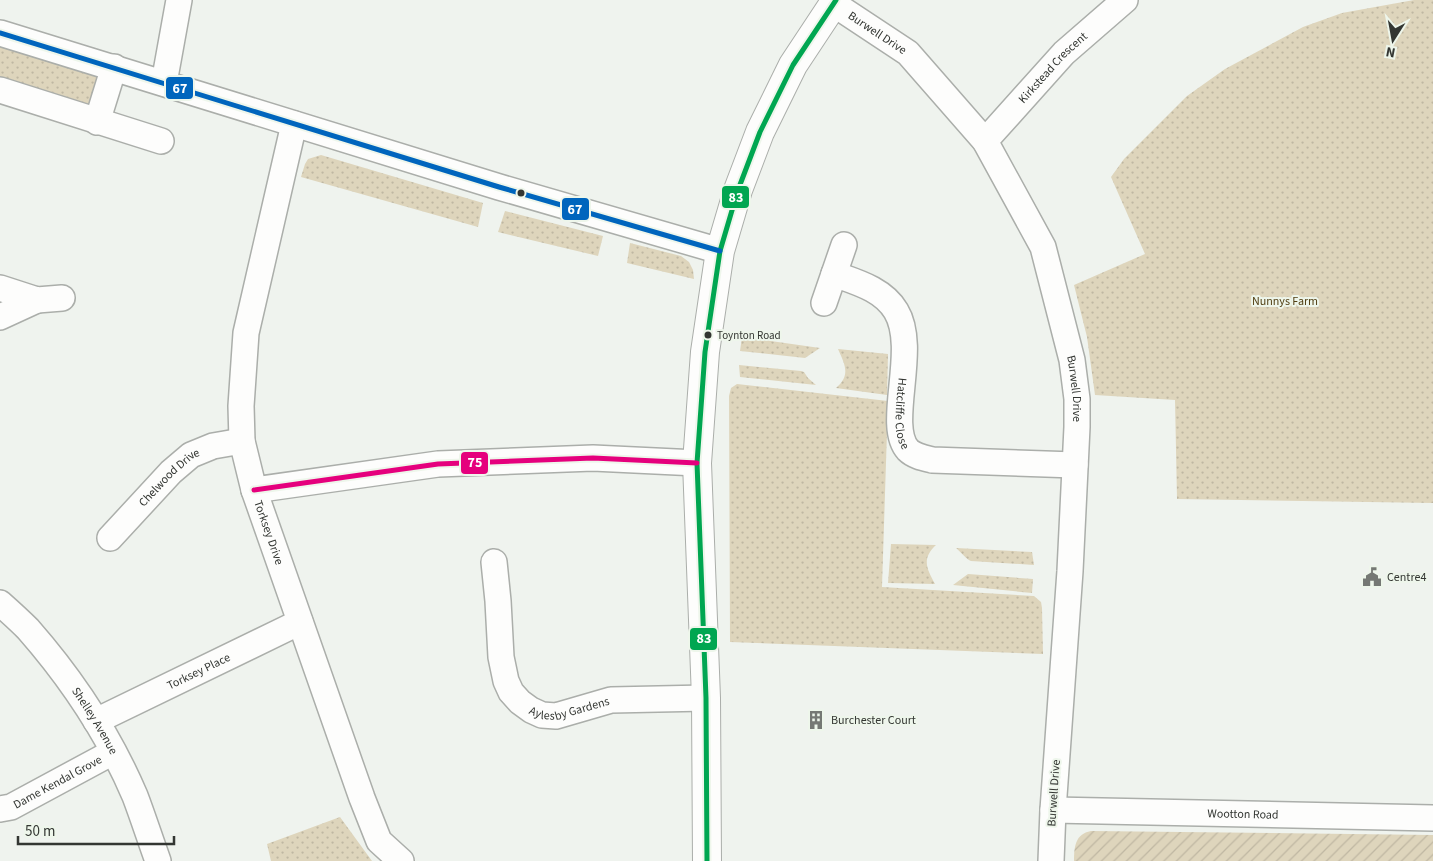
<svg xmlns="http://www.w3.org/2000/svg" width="1433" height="861" viewBox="0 0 1433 861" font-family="'Source Sans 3',sans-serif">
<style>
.grass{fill:url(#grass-dots)}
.garden{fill:url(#garden-furrows)}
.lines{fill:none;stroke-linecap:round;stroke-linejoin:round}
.street-casing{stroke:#abaeaa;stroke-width:28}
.secondary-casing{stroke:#abaeaa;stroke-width:30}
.street{stroke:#fdfdfc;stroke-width:25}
.secondary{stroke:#fdfdfc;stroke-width:28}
.bus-1-casing{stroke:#eef6eb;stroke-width:9}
.bus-2-casing{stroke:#eef6eb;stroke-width:9}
.bus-3-casing{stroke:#eef6eb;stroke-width:9}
.bus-1{stroke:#00a651;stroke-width:5}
.bus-2{stroke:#0065bd;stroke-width:5}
.bus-3{stroke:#e5007d;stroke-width:5}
.bus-dot{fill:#333632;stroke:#eef6eb;stroke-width:2}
.labels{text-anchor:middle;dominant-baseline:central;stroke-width:4;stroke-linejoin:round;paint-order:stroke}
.bus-label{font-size:11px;fill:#333632;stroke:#eef6eb;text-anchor:start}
.street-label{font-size:12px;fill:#333632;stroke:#eef6eb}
.park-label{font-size:12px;fill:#503e12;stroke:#eef6eb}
.poi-label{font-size:12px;fill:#333632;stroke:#eef6eb;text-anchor:start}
.line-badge{stroke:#eef6eb;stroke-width:2}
.badge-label{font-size:14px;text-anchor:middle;font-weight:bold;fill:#fff}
</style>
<defs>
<pattern id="grass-dots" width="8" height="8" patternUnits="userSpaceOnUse" patternTransform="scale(1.25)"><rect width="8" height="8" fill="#ded5bc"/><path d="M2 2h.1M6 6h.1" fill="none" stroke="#bfb7a2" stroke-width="1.8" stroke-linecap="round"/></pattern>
<pattern id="garden-furrows" width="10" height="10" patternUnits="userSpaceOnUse" patternTransform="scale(1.25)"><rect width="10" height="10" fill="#ded5bc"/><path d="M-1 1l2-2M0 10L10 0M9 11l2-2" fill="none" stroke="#bfb7a2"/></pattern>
</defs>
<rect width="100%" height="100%" fill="#eff3ee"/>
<!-- grass -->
<path class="grass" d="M1414 0H1433V503L1177 499 1175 400 1095 395 1087 337 1074 285 1145 254 1111 177 1124 159 1187 96 1225 69 1303 27 1342 13Z
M0 44 92 72 96 76 99 81 92 105 85 107 0 82Z
M321 155 483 203 478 227 301 177 305 164 308 159Z
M505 211 603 236 598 256 498 232Z
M630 243 681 256 689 262 693 270 694 279 627 263Z
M742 337 820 348 805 358 740 351Z
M838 349 888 354 887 395 836 388C851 375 845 365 838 349Z
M739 365 801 371 804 372 808 378 816 385 740 377Z
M737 384 888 401 882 587 1034 596 1041 602 1042 608 1043 654 730 642 729 396 731 388Z
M891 544 936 545C921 559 927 569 935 584L888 583Z
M956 548 1032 552 1034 565 971 561C967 560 960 551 956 548Z
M968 574 1033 579 1032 593 953 585Z
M340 817 372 861H271L267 844Z"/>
<!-- garden -->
<path class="garden" d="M1091 831 1433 835V861H1074C1074 847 1075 834 1091 831Z"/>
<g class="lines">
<!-- street casing -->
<g class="street-casing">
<g id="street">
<path id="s1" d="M834 4 908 53 985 141 1043 247 1072 360 1077 399V427L1070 571 1053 810 1051 861"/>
<path d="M0 33 499 187 720 251"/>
<path d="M164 83 179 0"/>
<path d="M0 90 161 141"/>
<path d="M97 122 114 67"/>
<path id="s2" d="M294 124 246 333 241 406 242 441 254 490 362 798 379 841 401 861"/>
<path id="s3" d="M985 141 1064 53 1125 0"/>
<path id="s4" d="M834 274C856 282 883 289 896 311 919 349 885 425 908 450 914 456 924 458 932 460L1075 465"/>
<path d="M0 288 37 300 62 298"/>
<path d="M824 303 844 245"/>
<path d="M0 317 37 300"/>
<path d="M254 490 438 464 593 458 697 463"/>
<path id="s5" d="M110 538 171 472 191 455 213 446 242 441"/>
<path id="s6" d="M494 562 498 601 501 657 506 681 511 692 520 702 531 710 542 715 556 716 611 700 706 698"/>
<path id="s7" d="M0 603C9 611 19 620 28 629 71 678 109 735 135 796 143 817 150 839 158 861"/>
<path id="s8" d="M96 721 300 622"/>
<path id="s9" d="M0 809 11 807 113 752"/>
<path id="s10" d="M1053 810 1433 818"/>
</g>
</g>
<!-- secondary casing -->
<g class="secondary-casing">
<path id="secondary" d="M707 861 706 698 697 463 705 352 720 251 738 190 760 132 793 65 836 0"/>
</g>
<!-- street -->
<use href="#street" class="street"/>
<!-- secondary -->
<use href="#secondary" class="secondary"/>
<!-- bus-1 casing -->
<g class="bus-1-casing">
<path id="bus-1" d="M707 861 706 698 697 463 705 352 720 251 738 190 760 132 793 65 836 0"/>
</g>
<!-- bus-2 casing -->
<g class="bus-2-casing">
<path id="bus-2" d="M0 33 499 187 720 251"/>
</g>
<!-- bus-3 casing -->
<g class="bus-3-casing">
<path id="bus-3" d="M254 490 438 464 593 458 697 463"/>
</g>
<!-- bus-1 -->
<use href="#bus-1" class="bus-1"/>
<!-- bus-2 -->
<use href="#bus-2" class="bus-2"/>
<!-- bus-3 -->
<use href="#bus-3" class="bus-3"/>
</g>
<!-- icons -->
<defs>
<g id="civic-bare" transform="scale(1.5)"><path d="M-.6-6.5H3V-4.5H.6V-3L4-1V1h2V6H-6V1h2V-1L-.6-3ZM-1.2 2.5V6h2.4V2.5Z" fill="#757874" stroke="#eef6eb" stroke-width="2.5" paint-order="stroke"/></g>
<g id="building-bare" transform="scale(1.5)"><path d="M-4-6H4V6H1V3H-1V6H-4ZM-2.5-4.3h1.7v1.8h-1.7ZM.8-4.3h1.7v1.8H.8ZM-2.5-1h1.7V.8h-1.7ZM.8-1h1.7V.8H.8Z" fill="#757874" stroke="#eef6eb" stroke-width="2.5" paint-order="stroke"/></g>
</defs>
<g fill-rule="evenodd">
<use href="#civic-bare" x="1372" y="577"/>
<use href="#building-bare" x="816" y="720"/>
</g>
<!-- markers -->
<g class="bus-dot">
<circle cx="521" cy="193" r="4.5"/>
<circle cx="708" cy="335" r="4.5"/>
</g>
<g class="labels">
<!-- bus labels -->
<g class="bus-label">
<text x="717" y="335">Toynton Road</text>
</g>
<!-- street labels -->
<g class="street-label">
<text stroke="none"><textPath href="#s1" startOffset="52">Burwell Drive</textPath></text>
<text stroke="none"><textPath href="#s3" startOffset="100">Kirkstead Crescent</textPath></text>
<text stroke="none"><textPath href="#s1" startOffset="472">Burwell Drive</textPath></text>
<text stroke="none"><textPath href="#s4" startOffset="178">Hatcliffe Close</textPath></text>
<text stroke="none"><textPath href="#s5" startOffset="85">Chelwood Drive</textPath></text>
<text stroke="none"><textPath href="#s2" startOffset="418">Torksey Drive</textPath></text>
<text stroke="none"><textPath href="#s8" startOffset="114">Torksey Place</textPath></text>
<text stroke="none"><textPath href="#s6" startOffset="199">Aylesby Gardens</textPath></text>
<text stroke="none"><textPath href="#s7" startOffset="152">Shelley Avenue</textPath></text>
<text stroke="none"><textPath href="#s9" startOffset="64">Dame Kendal Grove</textPath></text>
<text transform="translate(1054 793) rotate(-86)">Burwell Drive</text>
<text stroke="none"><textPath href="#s10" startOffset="190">Wootton Road</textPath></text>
</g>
<!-- park labels -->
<g class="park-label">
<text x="1285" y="301">Nunnys Farm</text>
</g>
<!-- poi labels -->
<g class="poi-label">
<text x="1387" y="577">Centre4</text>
<text x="831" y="720">Burchester Court</text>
</g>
</g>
<g class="line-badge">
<rect x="165" y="76" width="29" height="24" rx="5" fill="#0065bd"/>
<rect x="721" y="185" width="29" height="24" rx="5" fill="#00a651"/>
<rect x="561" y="197" width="29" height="24" rx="5" fill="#0065bd"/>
<rect x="460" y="451" width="29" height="24" rx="5" fill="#e5007d"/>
<rect x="689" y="627" width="29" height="24" rx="5" fill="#00a651"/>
</g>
<g class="badge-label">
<text x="180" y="93">67</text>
<text x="736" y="202">83</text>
<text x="575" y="214">67</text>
<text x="475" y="467">75</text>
<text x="704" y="643">83</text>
</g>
<!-- north arrow -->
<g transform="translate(1393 40) rotate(191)" stroke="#eef6eb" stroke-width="4" paint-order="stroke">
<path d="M0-4L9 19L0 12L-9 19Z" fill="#333632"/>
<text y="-8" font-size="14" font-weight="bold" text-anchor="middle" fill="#333632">N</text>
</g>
<!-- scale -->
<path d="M18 836v8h156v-8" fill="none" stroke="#333632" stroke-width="2.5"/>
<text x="25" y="836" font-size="15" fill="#333632" stroke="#eef6eb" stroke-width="4" paint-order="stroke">50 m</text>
</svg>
